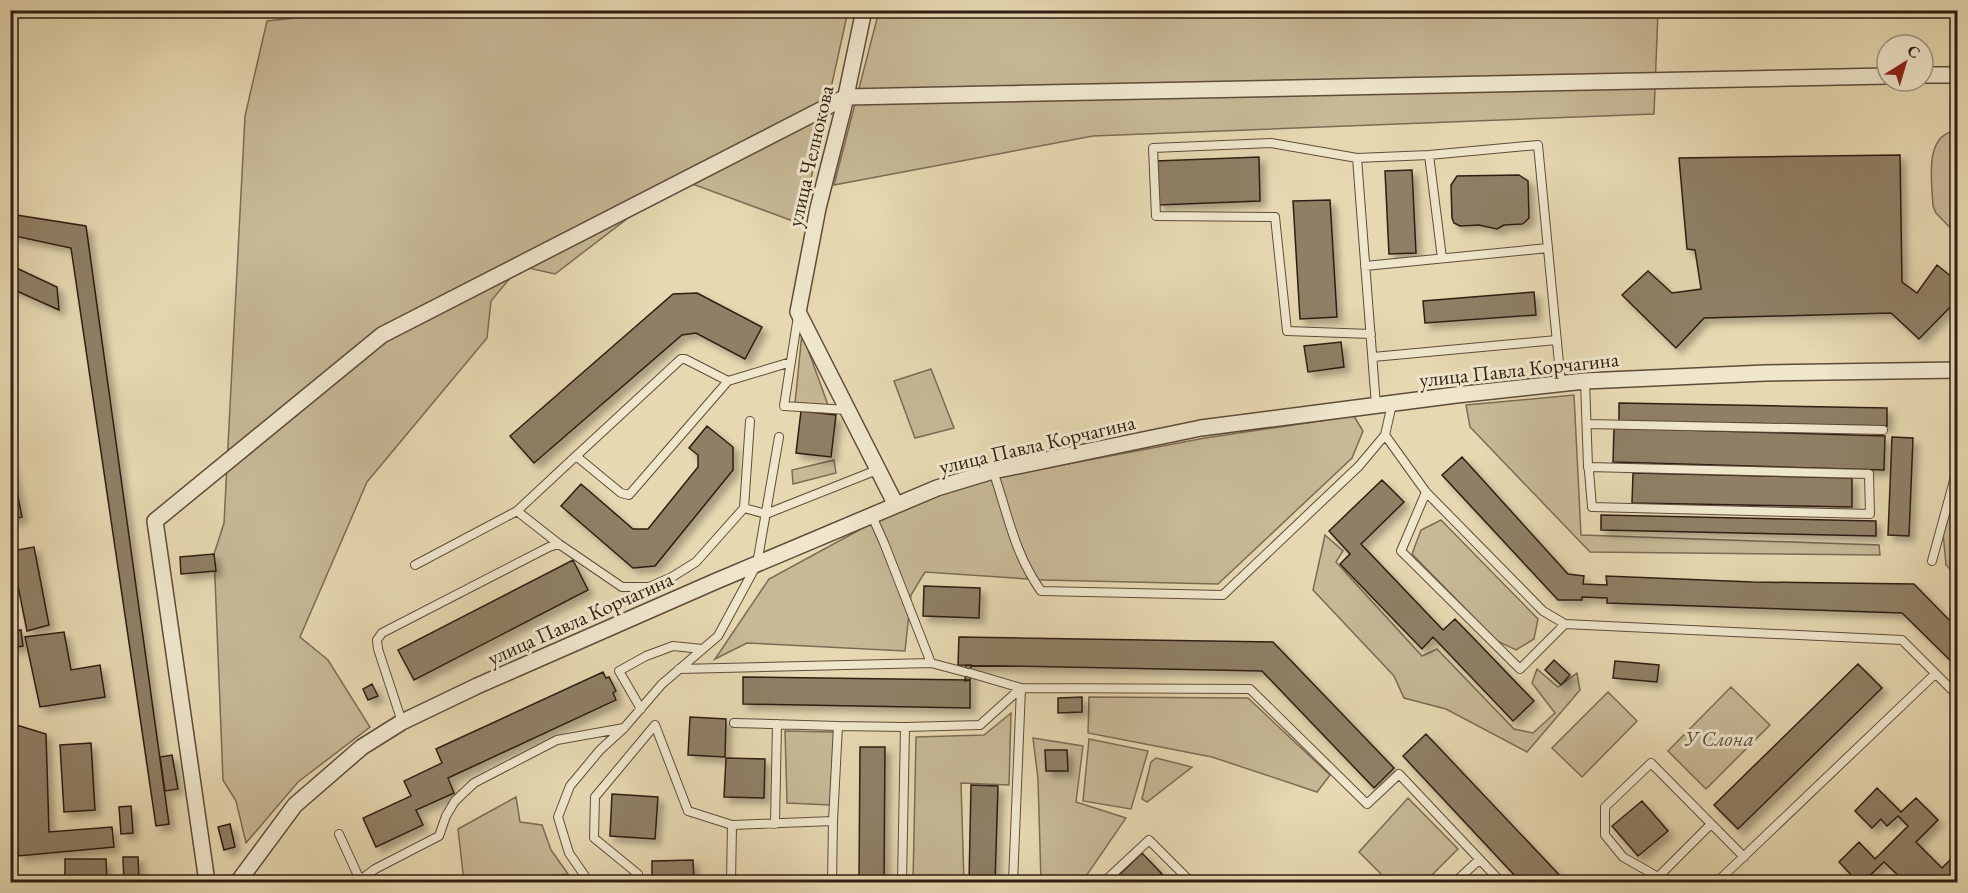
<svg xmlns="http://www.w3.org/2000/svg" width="1968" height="893" viewBox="0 0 1968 893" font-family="'EB Garamond',serif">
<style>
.green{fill:#c7b896;stroke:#7c6b54;stroke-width:1.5}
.building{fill:#8f7f65;stroke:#301e12;stroke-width:1.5;filter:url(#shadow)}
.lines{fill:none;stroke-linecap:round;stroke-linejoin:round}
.service-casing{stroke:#5e4c3a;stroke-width:10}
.minor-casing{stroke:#5e4c3a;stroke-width:18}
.service{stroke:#efe6cc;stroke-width:8}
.minor{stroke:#efe6cc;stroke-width:15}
.labels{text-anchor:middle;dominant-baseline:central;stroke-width:6;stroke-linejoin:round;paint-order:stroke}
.street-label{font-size:21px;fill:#301e12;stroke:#efe6cc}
.park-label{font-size:21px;font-style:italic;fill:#5d4c3a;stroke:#efe6cc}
</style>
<defs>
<filter id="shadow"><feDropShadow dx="5.5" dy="5.5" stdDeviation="3" flood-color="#0004"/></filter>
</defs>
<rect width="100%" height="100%" fill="#e6d8b1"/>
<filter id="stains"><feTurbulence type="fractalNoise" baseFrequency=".00333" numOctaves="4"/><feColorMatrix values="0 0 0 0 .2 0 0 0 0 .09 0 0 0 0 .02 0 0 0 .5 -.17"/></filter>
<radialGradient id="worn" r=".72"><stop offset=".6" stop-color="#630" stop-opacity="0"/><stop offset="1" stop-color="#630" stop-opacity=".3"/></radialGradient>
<!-- green -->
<path class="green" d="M370 10 848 11 801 224 679 179 555 274 520 266 491 301 487 338 367 482 300 637 328 660 370 727 298 782 246 843 236 801 223 780 214 554 224 523 245 116 267 21Z
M879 11H1658L1654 114 1093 136 834 185Z
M1957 131H1958L1957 235 1936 213 1933 206C1932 183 1923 133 1957 131Z
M802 333 828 405 795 403Z
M931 369 954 428 915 438 894 381Z
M1574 395 1581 535 1879 545 1880 555 1590 552 1470 427 1466 405Z
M1354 416 1363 431 1352 458 1218 584 1043 580 925 572 911 595 905 651 747 643 715 659 769 579 885 516 978 481 1205 438Z
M834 460 836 473 793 484 792 470Z
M1957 500V576L1946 565 1942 522Z
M1441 520 1538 619 1534 639 1516 650 1497 641 1412 554 1421 530Z
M1325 535 1343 551 1336 562 1422 656 1437 649 1514 729 1533 733 1555 713 1532 683 1537 669 1558 687 1577 673 1580 690 1527 752 1446 709 1404 698 1394 676 1313 590Z
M1731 687 1770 725 1706 789 1668 751Z
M1608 692 1637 721 1582 777 1552 748Z
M1089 697 1248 698 1330 775 1317 792 1212 757 1088 733Z
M1011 713 1009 785 961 783 964 882H913L916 737 984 735Z
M785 731 834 732 830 805 787 803Z
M1033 738 1083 746 1076 802 1126 818 1082 882H1041L1038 779Z
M1089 739 1148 751 1131 809 1083 801Z
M1156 758 1192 767 1147 802 1142 799 1151 762Z
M516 797 520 822 542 825 551 850 568 874 487 882H464L458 829Z
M1408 798 1458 849 1425 882H1389L1359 852Z"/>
<!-- building -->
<path class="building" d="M1900 155 1902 282 1917 293 1937 265 1958 282V299L1919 339 1891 313 1704 318 1676 348 1622 295 1648 271 1672 293 1701 289 1695 250 1687 249 1679 158Z
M1259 157 1260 201 1158 205 1156 161Z
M1412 170 1416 253 1389 254 1385 171Z
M1519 175 1528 181 1529 218 1525 222 1522 224 1504 225 1497 229 1479 225 1460 226 1454 223 1452 218 1451 185 1457 176Z
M1330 200 1337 317 1300 319 1293 201Z
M10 214 86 226 169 824 156 826 71 248 10 235Z
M10 265 57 287 59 310 10 288Z
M1534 292 1536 315 1425 323 1423 301Z
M697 293 762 327 745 359 696 333 682 335 534 463 510 436 673 294Z
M1341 342 1344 367 1308 372 1304 346Z
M1619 403 1887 408V426L1619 421Z
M801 411 836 415 831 457 796 453Z
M707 426 733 447V470L655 566 633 568 561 506 581 484 633 529H648L698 467V455L689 448Z
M1614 428 1885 436 1884 470 1613 462Z
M1892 437 1913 438 1909 536 1888 535Z
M10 456 22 517 10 520Z
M1462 457 1568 574 1584 576 1583 584 1607 585 1606 576 1753 582 1914 584 1958 629V668L1902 613 1607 603V598L1582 597V600H1558L1442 475Z
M1633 473 1852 478V507L1632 503Z
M1382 480 1404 502 1361 544 1443 630 1455 619 1534 701 1513 721 1433 637 1422 649 1340 564 1350 554 1329 531Z
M1601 515 1876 521V536L1601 530Z
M34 547 49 625 27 631 11 551Z
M214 554 216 571 181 574 180 557Z
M573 560 588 590 414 680 398 650Z
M924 586 980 588 979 618 923 616Z
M21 630 23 646 10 648V632Z
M64 632 71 670 100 665 105 697 40 707 25 637Z
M959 637 1273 642 1394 768 1374 788 1262 671 958 665Z
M1554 660 1570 675 1561 685 1545 670Z
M1615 661 1659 665 1657 682 1613 678Z
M1858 664 1882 688 1738 829 1714 805Z
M966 665H971L970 680 965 681Z
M603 672 606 678 609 677 616 691 613 693 616 700 448 778 454 793 416 810 423 825 376 847 363 818 411 796 404 781 442 763 436 749Z
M743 677 970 680V708L743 704Z
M372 684 378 696 368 700 363 689Z
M1082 697V712L1058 713V698Z
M690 717 726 719 725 757 688 755Z
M10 723 46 734 49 832 112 827 114 847 18 856Z
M1426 734 1566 882H1521L1517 878 1403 756Z
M91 743 95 810 64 812 60 745Z
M860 747H885L884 882H859Z
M1045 750H1067L1068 771H1046Z
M172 755 178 789 165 791 160 757Z
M726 758 765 759 764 798 724 797Z
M971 785 998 786 995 882H969Z
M1877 788 1901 812 1916 798 1938 820 1916 842 1942 868 1958 852V882L1952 879 1949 882H1905L1884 862 1863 882H1853L1856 880 1839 862 1859 842 1875 859 1908 826 1898 816 1887 826 1881 819 1872 828 1855 811Z
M612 794 658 797 655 839 610 836Z
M1642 801 1668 831 1638 856 1612 826Z
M131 806 133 833 121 834 119 807Z
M230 824 235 847 224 850 218 827Z
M1142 853 1162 874 1153 882H1122L1117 877Z
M123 857H138L139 882H124Z
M65 859H106L107 882H65Z
M693 860 694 882H652V861Z"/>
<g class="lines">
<!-- service casing -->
<g class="service-casing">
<path id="service" d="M1429 155 1442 258
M1357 158 1429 155 1538 145 1561 384
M1365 266 1548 248
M798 316 784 406 847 410
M1371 334 1287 331 1275 217 1156 216 1153 148 1271 143 1357 158 1376 406
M1373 357 1557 340
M728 381 685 359H681L576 456 621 493 629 495 728 381 791 362
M1585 381 1588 467 1589 471 1592 507 1870 514 1869 474 1588 467
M750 421 744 508 766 514 877 470
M1587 424 1883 430
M1385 435 1426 492 1543 611 1565 624 1902 640 1958 696
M576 456 517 511 559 544 622 587H649L672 577 696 562 744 508
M993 471C1008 514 1014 553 1041 591L1223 595 1359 466 1385 435 1392 404
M1426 492 1401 551 1520 669 1565 624
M872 516 884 543 931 663
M1932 561 1958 466
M415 565 517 511
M679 669 931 663 965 672
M970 673 1021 688 1013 882
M641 709 619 671 646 656 673 646 702 649
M402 722 378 649 377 640 382 633 549 547 559 544
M734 723 838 726
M775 824 777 724
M1710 825 1658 877 1623 857 1605 835V807L1651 763 1744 857
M339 834 360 880
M638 874 594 838 595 797 655 725 688 811 732 825
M359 882 360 880 375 869 439 836 446 816 455 801 474 783 557 740 624 728
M589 882 569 853 558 817 570 786 600 750 624 728 662 684 718 636 757 564 779 437
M731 882 732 825 833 821 838 726 905 727 980 725 1021 688 1250 689 1367 804 1399 774 1501 882
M832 882 833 821
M902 882 905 727
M1104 882 1149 840 1191 882
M1455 882 1479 860
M1717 882 1935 674"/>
</g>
<!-- minor casing -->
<g class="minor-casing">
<path id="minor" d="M864 10 843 110 818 208 798 312 896 505
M1923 75H1958
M207 882 155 521 382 335 846 97 1887 76
M238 882 295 805 362 747 402 722 477 686 714 582 937 488 993 471 1201 428 1456 395 1585 381 1765 373 1958 370"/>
</g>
<!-- service -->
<use href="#service" class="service"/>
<!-- minor -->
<use href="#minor" class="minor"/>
</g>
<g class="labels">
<!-- street labels -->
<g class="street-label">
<text transform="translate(810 156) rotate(-77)">улица Челнокова</text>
<text transform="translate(1519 369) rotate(-6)">улица Павла Корчагина</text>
<text transform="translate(1037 444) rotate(-13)">улица Павла Корчагина</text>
<text transform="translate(580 618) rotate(-24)">улица Павла Корчагина</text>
</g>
<!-- park labels -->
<g class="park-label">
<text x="1719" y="738">У Слона</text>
</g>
</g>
<!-- margin -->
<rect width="1968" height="893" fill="none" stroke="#e6d8b1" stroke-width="36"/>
<rect x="12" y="12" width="1944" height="869" fill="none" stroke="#301e12" stroke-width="3"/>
<rect x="18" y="18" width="1932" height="857" fill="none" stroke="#301e12" stroke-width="1.5"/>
<!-- north arrow -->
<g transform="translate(1905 63) rotate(37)"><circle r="28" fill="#efe6cc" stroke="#a39682" stroke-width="1.5"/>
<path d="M0-4.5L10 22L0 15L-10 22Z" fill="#8f2418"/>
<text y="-9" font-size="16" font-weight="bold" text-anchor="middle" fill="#301e12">С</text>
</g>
<rect width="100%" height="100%" filter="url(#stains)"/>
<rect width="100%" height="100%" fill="url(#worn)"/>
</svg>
